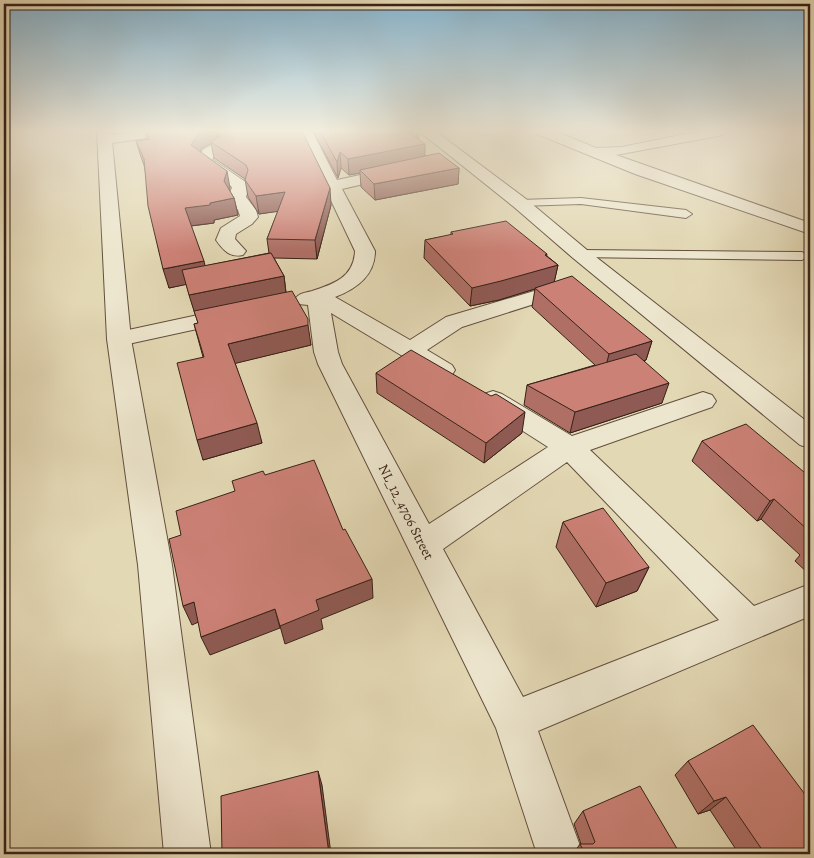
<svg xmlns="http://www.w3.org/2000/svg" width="814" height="858" viewBox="0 0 814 858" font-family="Alegreya,serif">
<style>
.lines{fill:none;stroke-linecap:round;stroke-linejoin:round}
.service-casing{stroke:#624f3e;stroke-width:2}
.minor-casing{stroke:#624f3e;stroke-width:2}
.tertiary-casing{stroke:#624f3e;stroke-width:2}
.service{fill:#ede6ce;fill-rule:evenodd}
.minor{fill:#ede6ce;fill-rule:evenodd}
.tertiary{fill:#ede6ce;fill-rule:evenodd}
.wall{fill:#af6f65;stroke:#372117;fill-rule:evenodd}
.shaded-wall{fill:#8f5a53;stroke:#372117}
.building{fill:#cc8176;stroke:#372117}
.labels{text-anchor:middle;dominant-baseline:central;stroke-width:4.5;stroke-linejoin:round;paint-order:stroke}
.street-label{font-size:14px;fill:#372117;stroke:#ede6ce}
</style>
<rect width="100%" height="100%" fill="#e3d8b4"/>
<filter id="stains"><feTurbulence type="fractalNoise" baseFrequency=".004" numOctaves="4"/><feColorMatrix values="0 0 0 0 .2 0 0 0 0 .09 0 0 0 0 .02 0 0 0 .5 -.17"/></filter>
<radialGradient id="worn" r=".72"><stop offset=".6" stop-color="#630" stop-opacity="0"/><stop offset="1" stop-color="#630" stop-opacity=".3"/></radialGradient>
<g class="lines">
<!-- service casing -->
<g class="service-casing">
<path id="service" d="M581 198 686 210 692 214 686 218 581 204 520 206 514 203 520 200Z
M580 250 802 252 809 256 802 260 575 257 573 254Z"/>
</g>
<!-- minor casing -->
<g class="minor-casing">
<path id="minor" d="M136 131H174L167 135 105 144 100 143 98 140 100 137 105 136Z
M221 131H235C234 153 222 146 212 159L247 183 249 186 246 197 256 210 258 217 252 224 236 234 235 239 246 251 243 255C230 258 223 250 216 240L221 228 240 216 238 210 229 197 232 187 196 160 204 149 219 141Z
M298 131H312L337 180 397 167 403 169 405 172 403 175 342 189 375 251C375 276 356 289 335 297L410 340 446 317 568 281 575 283 578 287 575 291 462 327 427 350 452 365 455 370 452 375 443 378 434 375 331 313 338 352 342 364 429 524 548 447 484 406 480 400 484 394 493 391 502 394 572 436 703 392 712 395 716 401 712 407 590 450 754 606 810 584V616L538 731 583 854H537L496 728 318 364 314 352 308 305 298 304 295 299C299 293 305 293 312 291 334 284 354 277 355 251ZM567 462 719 620 523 697 443 549Z
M419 131H435L526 199 587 250 810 424V448L800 445 573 258 514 207Z
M535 131H555L596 148 622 147 700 131H730L723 135 616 155 810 223V234L635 174 537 134Z
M235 307 243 309 246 314 243 319 119 346 111 344 107 339 111 334 119 332Z"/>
</g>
<!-- tertiary casing -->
<g class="tertiary-casing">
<path id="tertiary" d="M97 131H111L131 339 172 565 211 854H164L138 565 107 339Z"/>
</g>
<!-- service -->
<use href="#service" class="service"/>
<!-- minor -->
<use href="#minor" class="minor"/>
<!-- tertiary -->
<use href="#tertiary" class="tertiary"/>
</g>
<!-- wall -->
<path class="wall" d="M145 131H219L218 138 331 205 317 259 274 258 284 276 286 292 311 345 235 363 262 443 203 460V357L194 324 198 323 186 284 169 288 144 165 141 157 136 141 147 140ZM211 143 214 158 245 179 248 197 259 214 278 211 267 239 269 253 205 266 191 226 214 223V220L238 215 234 198 229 190 230 188 200 152 202 148Z
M313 131H418V138L425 156 459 168 458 184 375 200 361 187 360 173 349 175 341 168 338 178Z
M451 232 547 256 558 265 554 282 652 341 646 360 644 361 662 403 570 433 524 405 527 385 595 365 532 307 535 289 499 300 470 306 424 258 425 240 451 235Z
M376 373 522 433 484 463 377 393Z
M702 441 810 477V575L795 561 800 555 761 519 757 521 692 461Z
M563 522 649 567 637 591 596 607 556 547Z
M688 761 807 797 810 854H739L710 810 698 814 675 775Z
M583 811 679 852 677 854H573L580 844H581L574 824Z"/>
<!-- shaded-wall -->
<path class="shaded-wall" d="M202 131H219L217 140 202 148 194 160 191 145 199 133Z
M411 131H418V145L425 144V159L360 170V173L349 175 348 159 408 132Z
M340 152 341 168 338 178 337 162Z
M459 168 458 184 375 200 374 184Z
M227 171 230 188 227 198 224 181Z
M330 188 331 205 317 259 315 240Z
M285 192 288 210 259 214 256 196Z
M234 198 238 215 214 220V223L190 226 185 208Z
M547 254 545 268 558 265 554 283 499 300 470 306 472 288Z
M204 261 208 280 169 288 163 269Z
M284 276 286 294 195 314 189 295Z
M308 325 311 345 233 364 228 344Z
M652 341 646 360 604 374 609 354Z
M669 383 662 403 570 433 575 412Z
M525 412 522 433 484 463 486 443Z
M257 423 262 443 203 460 197 440Z
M774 499 761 519 757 521 770 501Z
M649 567 637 591 596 607 606 583Z
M372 579 373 598 321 619 323 629 285 644 280 626 316 600Z
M194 602 203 620 192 625 183 606Z
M275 609 280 628 210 655 201 637Z
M318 771 322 785 331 854H329Z
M726 797 710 810 698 814 714 801Z"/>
<!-- building -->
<path class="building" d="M146 131H202L199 133 191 145 227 171 224 181 234 198 210 203V205L185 208 204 261 163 269 148 206 144 159 136 141 150 139Z
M228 131H302L330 188 315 240 267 239 285 192 256 196 245 180 248 170 246 165 211 142Z
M320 131H411L408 132 425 144 348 159 340 152 337 162Z
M439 153 459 168 374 184 360 170Z
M506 221 547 254 545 255 558 265 501 281 472 288 425 240 453 234 451 232Z
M271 253 284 276 189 295 182 270Z
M572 276 652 341 609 354 535 288Z
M292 291 308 319V325L228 344 257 423 197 440 177 363 204 357 194 324 198 323 194 311Z
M411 350 491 396 496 394 525 412 486 443 376 373Z
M636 354 669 383 575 412 527 385Z
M746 424 810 477V532L774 499 770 501 702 441Z
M314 460 343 530 345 529 372 579 316 600 319 610 280 626 275 609 201 637 194 602 183 606 169 539 181 535 176 511 235 491 232 481 263 471 265 475Z
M603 508 649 567 606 583 563 522Z
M753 725 807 797 810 796V854H765L726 797 714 801 688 761Z
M318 771 329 854H222L221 796Z
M640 786 679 852 675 854H585L580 844H593L595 842 583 811Z"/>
<!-- sky -->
<linearGradient id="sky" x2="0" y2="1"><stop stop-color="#87b6d1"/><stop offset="0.52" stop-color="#f2eddd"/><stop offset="1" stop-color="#f2eddd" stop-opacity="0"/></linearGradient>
<rect width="814" height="251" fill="url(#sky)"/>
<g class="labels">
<!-- street labels -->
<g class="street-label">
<text transform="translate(406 512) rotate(63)">NL_12_4706 Street</text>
</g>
</g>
<!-- margin -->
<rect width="814" height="858" fill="none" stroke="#e3d8b4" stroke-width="20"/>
<rect x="5" y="5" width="804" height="848" fill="none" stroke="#372117" stroke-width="2.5"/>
<rect x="10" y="10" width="794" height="838" fill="none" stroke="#372117"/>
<rect width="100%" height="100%" filter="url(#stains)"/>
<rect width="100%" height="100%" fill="url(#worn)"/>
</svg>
